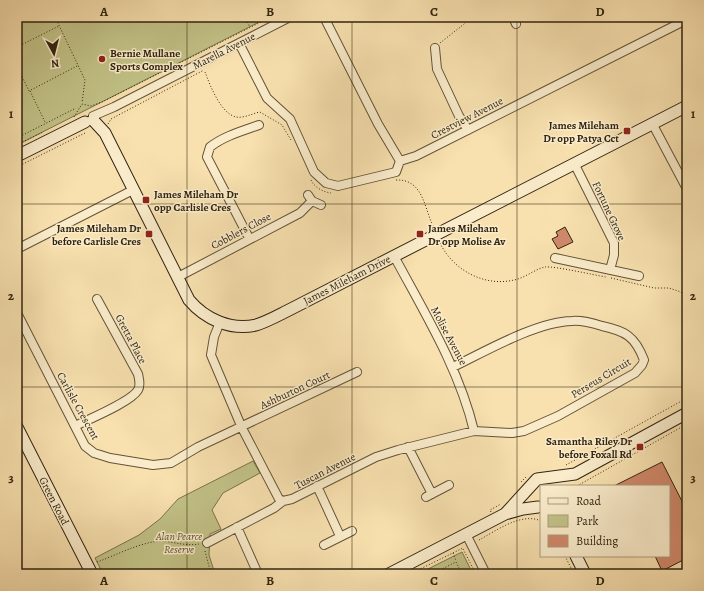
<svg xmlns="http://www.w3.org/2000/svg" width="704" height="591" viewBox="0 0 704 591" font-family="Alegreya,serif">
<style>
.green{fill:#c2c287;stroke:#7a734c}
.building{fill:#d0886b;stroke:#312411}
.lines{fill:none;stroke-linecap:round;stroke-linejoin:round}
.street-casing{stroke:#635338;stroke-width:10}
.secondary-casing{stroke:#312411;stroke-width:13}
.path{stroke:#312411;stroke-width:1;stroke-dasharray:1 2;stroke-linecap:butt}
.street{stroke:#faeccb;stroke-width:8}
.secondary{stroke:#faeccb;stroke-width:11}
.grid{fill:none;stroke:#312411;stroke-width:1;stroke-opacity:0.55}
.poi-dot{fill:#8f2418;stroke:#faeccb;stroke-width:1.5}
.labels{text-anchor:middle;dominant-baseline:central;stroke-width:3;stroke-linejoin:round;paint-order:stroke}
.street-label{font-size:11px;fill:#312411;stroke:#faeccb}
.poi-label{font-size:11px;font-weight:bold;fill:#312411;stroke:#faeccb;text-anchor:start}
.park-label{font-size:11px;font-style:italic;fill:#5c5334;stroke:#faeccb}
.neatline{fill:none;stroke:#312411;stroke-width:1.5}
.grid-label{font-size:13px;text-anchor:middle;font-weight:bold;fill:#312411}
</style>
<rect width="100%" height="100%" fill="#f8e1af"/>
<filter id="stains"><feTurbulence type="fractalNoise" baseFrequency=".005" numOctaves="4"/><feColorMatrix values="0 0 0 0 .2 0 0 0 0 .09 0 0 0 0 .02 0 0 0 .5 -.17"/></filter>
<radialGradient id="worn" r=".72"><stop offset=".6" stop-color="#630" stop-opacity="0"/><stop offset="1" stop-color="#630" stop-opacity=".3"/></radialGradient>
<!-- green -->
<path class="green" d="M17 17H269L17 145Z
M253 461 260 473 223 493 212 510 221 529 210 534 209 555 215 574H103L95 558 139 535 160 519 178 499Z
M462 552 473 574H418Z"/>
<!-- building -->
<path class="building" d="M565 227 573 242 558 249 552 239 558 236 556 232Z
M662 462 687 511V558L662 571 655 556H669V486H614Z"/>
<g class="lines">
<!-- street casing -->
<g class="street-casing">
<path id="street" d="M324 17 378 124 400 161 416 156 682 22 687 17
M513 17 516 24
M239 43 267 98 290 119 314 172 326 183 338 186 396 172 400 161
M435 48 437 69 459 116 468 130
M93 116 114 107 290 17
M652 123 687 189
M574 163 614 243V255L610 270
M308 195 312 201 321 205
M249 238 207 157 210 147C224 136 242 131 259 125
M17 249 133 190
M394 256C424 312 459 368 474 431
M555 258 639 276
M178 277 300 213 312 201
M17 313 85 446 94 453 110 458 153 465 171 463 198 447 357 372
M220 322 214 337 211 355 242 428 279 499 283 501 292 499 376 457 398 450 474 431 512 433 524 431 558 416 635 373 642 365 644 360C635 336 625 331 602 326 592 323 582 320 572 321 536 322 486 351 453 367
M75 426C89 419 131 402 138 390 141 385 139 379 138 374L97 299
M408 447 432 494
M317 486 340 536
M426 497 449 485
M237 527 258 574
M466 534 486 574
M207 543 274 508 283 501
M324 545 352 531"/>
</g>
<!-- secondary casing -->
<g class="secondary-casing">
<path id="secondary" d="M93 120 105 133 189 300C205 319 231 331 256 325 266 322 277 316 287 311L687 106
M17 156 85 122
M17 427 92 574
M505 514 537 479 575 474 687 413
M576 556 585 574
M389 574 505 514 523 509 538 507"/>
</g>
<!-- path -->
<path class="path" d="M55 17 85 80 82 103
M244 17 250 27
M160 22 164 17
M440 43 473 17
M17 47 59 26
M17 66 29 91 79 65
M205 72C210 85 223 121 242 117 249 116 254 113 260 112L282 125 291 140
M30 91 45 122
M74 117 82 104 91 106 102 102 271 17
M108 124 111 119 204 70
M17 138 74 109
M17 145 43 132
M17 167 85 133
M311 180C314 187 323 192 331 193
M396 180C423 179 424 207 433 226
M440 243C453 270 484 287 514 280 525 278 535 269 545 267 555 266 594 275 606 277
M611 278 654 288H669L681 292 687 299
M566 465 687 398
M521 482 526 477
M577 486 687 424
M491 512 490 510 501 504
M479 540C496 531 521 512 541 521
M463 549 476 574
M205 551 211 574
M453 553 456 561
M565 556 574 574
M97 562C114 556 135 545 153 542 169 539 182 547 199 544
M410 574 463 548
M432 574 456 562 462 574"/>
<!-- street -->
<use href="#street" class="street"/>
<!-- secondary -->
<use href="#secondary" class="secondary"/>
</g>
<!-- grid -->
<path class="grid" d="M187 17V574M352 17V574M517 17V574M17 204H687M17 387H687"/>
<!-- markers -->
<g class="poi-dot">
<circle cx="102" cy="59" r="4"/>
<rect x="623" y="127" width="8" height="8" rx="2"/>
<rect x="142" y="196" width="8" height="8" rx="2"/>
<rect x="145" y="230" width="8" height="8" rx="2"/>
<rect x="416" y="230" width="8" height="8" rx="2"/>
<rect x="636" y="443" width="8" height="8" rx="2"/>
</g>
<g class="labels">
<!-- street labels -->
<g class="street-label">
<text transform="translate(224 51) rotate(-27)">Marella Avenue</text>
<text transform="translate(467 118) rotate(-27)">Crestview Avenue</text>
<text transform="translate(609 211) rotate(65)">Fortune Grove</text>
<text transform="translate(241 231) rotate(-28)">Cobblers Close</text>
<text transform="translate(347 280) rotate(-27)">James Mileham Drive</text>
<text transform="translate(449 336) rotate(62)">Molise Avenue</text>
<text transform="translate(131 339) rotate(62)">Gretta Place</text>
<text transform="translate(601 378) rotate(-31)">Perseus Circuit</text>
<text transform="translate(295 390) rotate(-25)">Ashburton Court</text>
<text transform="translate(78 406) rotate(61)">Carlisle Crescent</text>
<text transform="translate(325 471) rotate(-27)">Tuscan Avenue</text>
<text transform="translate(54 501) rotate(63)">Green Road</text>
</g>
<!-- poi labels -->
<g class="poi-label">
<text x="110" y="53">Bernie Mullane<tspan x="110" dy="13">Sports Complex</tspan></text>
<text x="619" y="125" text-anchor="end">James Mileham<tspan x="619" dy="13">Dr opp Patya Cct</tspan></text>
<text x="154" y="194">James Mileham Dr<tspan x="154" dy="13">opp Carlisle Cres</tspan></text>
<text x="141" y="228" text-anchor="end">James Mileham Dr<tspan x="141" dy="13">before Carlisle Cres</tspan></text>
<text x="428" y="228">James Mileham<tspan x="428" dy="13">Dr opp Molise Av</tspan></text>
<text x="632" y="441" text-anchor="end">Samantha Riley Dr<tspan x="632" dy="13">before Foxall Rd</tspan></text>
</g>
<!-- park labels -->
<g class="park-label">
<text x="179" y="536">Alan Pearce<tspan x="179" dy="13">Reserve</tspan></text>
</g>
</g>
<!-- margin -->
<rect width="704" height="591" fill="none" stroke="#f8e1af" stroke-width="44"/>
<!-- legend -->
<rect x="540" y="485" width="130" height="72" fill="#faeccb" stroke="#aa9c81"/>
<rect x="548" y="498" width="20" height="6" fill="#faeccb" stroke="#aa9c81"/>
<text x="576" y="505" font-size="12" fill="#312411">Road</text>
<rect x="548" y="515" width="20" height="12" fill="#c2c287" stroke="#aa9c81"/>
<text x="576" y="525" font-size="12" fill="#312411">Park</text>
<rect x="548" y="535" width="20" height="12" fill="#d0886b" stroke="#aa9c81"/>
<text x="576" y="545" font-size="12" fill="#312411">Building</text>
<!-- north arrow -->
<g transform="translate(54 54) rotate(173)" stroke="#faeccb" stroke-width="3" paint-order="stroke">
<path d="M0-3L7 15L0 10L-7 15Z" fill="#312411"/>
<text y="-6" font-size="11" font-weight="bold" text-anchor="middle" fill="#312411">N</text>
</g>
<rect x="22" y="22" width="660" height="547" class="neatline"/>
<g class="grid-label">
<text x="104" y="16">A</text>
<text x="270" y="16">B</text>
<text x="434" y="16">C</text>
<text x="600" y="16">D</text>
<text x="11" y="118">1</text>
<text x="693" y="118">1</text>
<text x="11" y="300">2</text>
<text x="693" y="300">2</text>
<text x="11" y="482">3</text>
<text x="693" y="482">3</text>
<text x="104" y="585">A</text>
<text x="270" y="585">B</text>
<text x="434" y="585">C</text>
<text x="600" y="585">D</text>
</g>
<rect width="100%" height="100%" filter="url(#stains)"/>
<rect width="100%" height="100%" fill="url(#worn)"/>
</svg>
